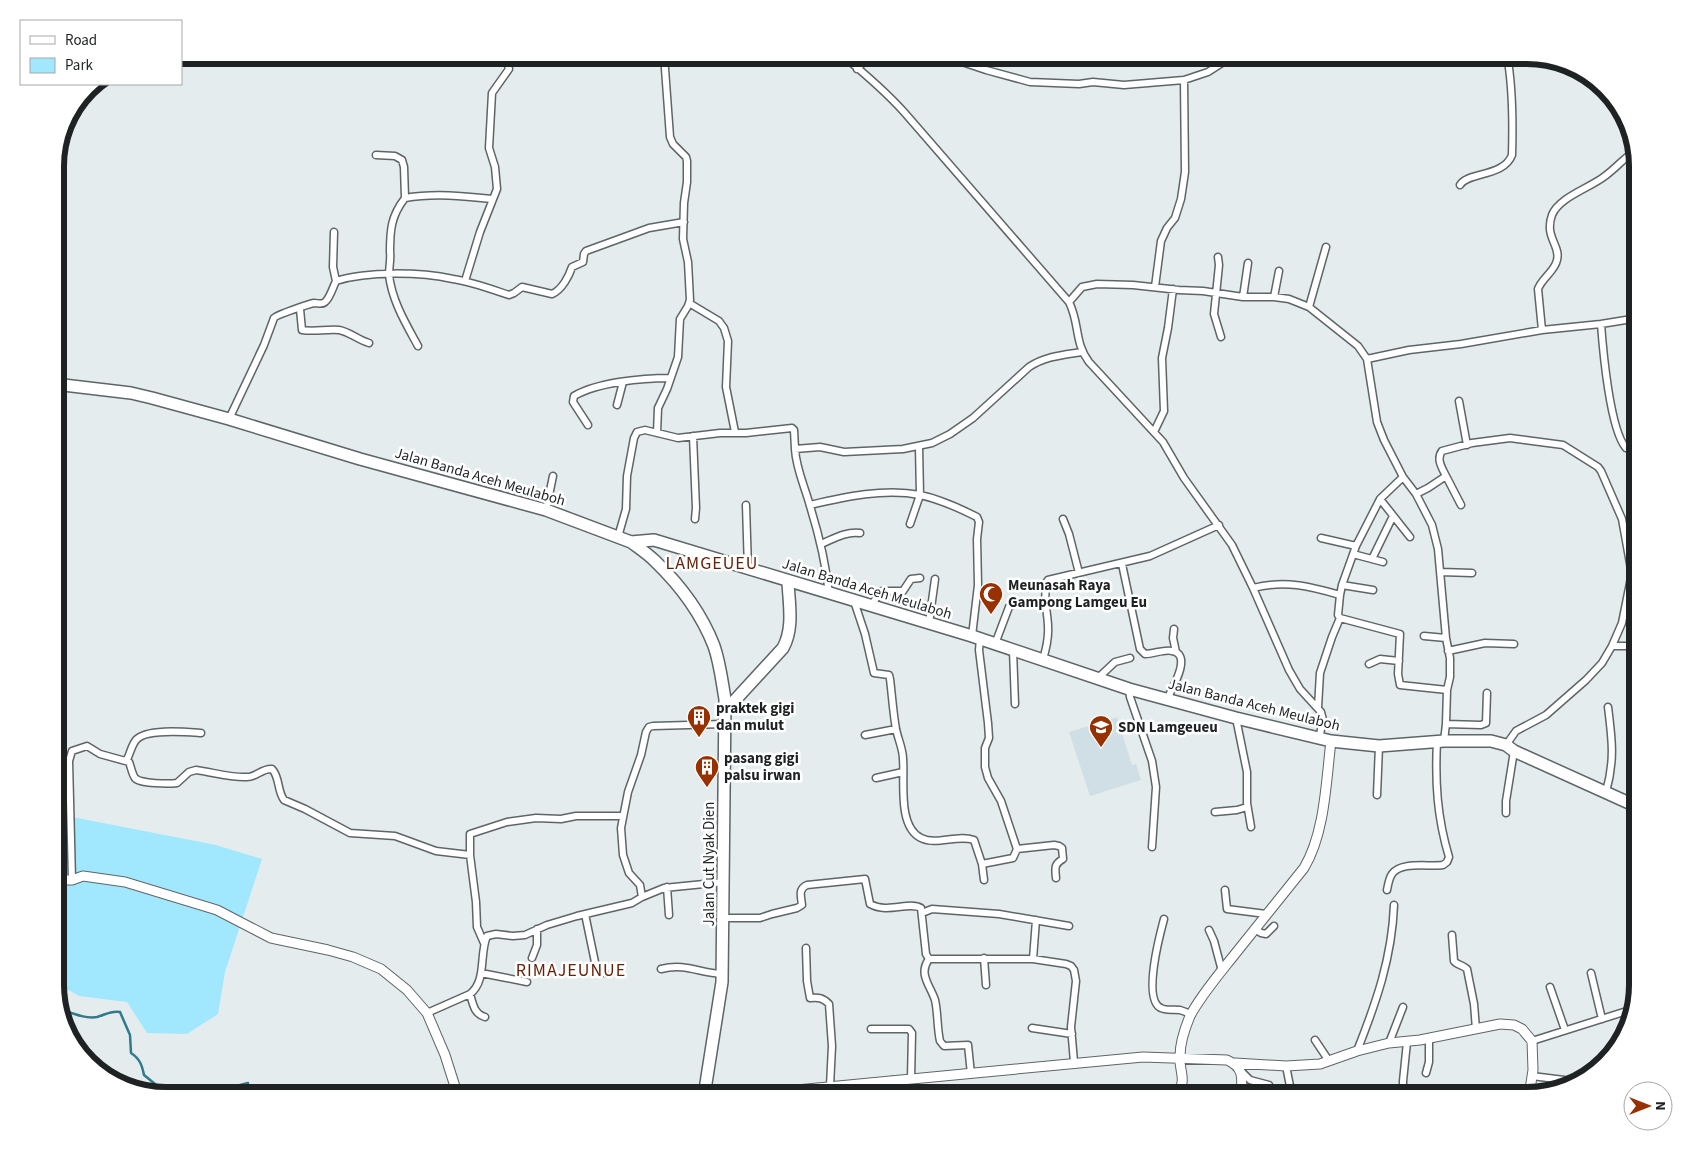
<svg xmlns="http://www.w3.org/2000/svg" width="1693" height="1151" viewBox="0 0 1693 1151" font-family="'Source Sans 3',sans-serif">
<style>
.built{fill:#cfdfe5}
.green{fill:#a1e8ff}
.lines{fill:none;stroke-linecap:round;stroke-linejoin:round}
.stream{stroke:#33798d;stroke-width:2.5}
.street-casing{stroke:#5e6567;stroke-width:9}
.secondary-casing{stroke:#5e6567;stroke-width:11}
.highway-casing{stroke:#5e6567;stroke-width:14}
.street{stroke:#fff;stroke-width:6}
.secondary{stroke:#fff;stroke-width:9}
.highway{stroke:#fff;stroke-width:11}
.labels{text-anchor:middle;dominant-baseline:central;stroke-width:5;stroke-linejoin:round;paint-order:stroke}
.street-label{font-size:15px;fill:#1f2223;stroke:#fff}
.poi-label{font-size:15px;font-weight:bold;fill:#1f2223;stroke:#fff;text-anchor:start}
.quarter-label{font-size:18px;letter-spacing:1px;fill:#642308;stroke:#fff}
.rim{fill:none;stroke:#1f2223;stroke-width:6}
</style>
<rect width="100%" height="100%" fill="#e4ecee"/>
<!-- built -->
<path class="built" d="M1117 717 1132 765 1136 764 1141 780 1090 796 1069 732Z"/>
<!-- green -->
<path class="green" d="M67 816 216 845 262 859 225 972 218 1014 187 1034 147 1033 127 1002 79 996 55 982V870H69Z"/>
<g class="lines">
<!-- stream -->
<path class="stream" d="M60 1009C72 1013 85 1019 97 1017 105 1015 111 1010 120 1012L130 1035 131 1053C140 1059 142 1065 144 1075L160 1088 181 1093 201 1095 248 1083"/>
<!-- street casing -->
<g class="street-casing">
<path id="street" d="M842 55C864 73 885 91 904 112L1069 302C1080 324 1074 342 1089 362L1163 442 1184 478 1232 545 1253 588 1289 670 1300 689 1321 712 1323 720 1319 739
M924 55 950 58 986 70 1030 82 1079 84 1093 82 1124 85 1184 80 1208 72 1225 61 1242 55
M857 69 870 55
M376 155 395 156 402 160 404 167 405 198
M1460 185C1467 172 1504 177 1512 155 1513 122 1513 88 1507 55
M334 232 333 267 336 281
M1218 257 1219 265 1214 314 1221 337
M465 281 480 232 497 189 495 167 489 148 492 93 509 69 505 55
M1155 287 1161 241 1167 228 1175 218 1181 199 1185 172 1184 80
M1243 297 1248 263
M1274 297 1279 271
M1069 302 1082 287 1097 284 1133 285 1179 290 1203 291 1243 297H1274L1289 299 1309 307 1358 346 1367 359 1377 422 1384 440 1403 477 1416 494 1432 525 1438 549 1446 638 1450 658V677L1447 690 1446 724 1444 741
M689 303 719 321 724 328 728 341 726 387 735 432
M1309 307 1326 247
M300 309 302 330C314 332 326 329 339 330 350 332 358 340 369 343
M1601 324C1603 351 1610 430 1626 448L1638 450
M1542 330 1538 289C1542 278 1555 271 1557 260 1561 246 1544 237 1552 215 1559 197 1590 188 1605 176 1615 169 1624 158 1635 151
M418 346C406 324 392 301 389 275 389 267 391 259 390 252 390 230 391 216 405 198 434 193 464 196 492 199
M1367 359 1409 350 1461 344 1542 330 1601 324 1638 318
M1459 401 1467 445
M617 405 623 382
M229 419 264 345 274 318C276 315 309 304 314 303 318 303 322 305 325 302 330 298 333 287 336 281 368 271 420 272 453 279 472 282 491 289 509 295L514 293 522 287 552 294C562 290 569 276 572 267L583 262 584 254 586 251 649 228 684 222
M588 425 573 402 574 396C598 382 643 378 670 378
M1154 432 1164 411 1162 358 1168 328 1173 289
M657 433 658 408 667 389 678 357 680 319 688 306 690 300 688 262 683 239 684 203 687 182V161L686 157 673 144 670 137 664 55
M693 436 696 508 695 519
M1635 450 1638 483
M1446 476 1461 505
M1416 494 1428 488 1446 476C1442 468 1436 459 1442 451L1472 443 1510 438 1563 445 1598 467 1601 471 1622 519 1631 569V578L1622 623 1612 646 1602 663 1586 680 1546 715 1516 731 1506 745
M1380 499 1410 537
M746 505 748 569
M810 505C845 497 884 488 920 495 940 499 959 508 977 517L979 522 977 539 978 585 972 636
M546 510 553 476
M1063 519 1069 534 1079 573
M910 524 920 495 919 447
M618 537 626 509 627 476 634 438 637 432 645 430 678 438 720 433H746L792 428 794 430 795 449
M1321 538 1356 546
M821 544C833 539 846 531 860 533
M1353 554 1383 562
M1372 559 1393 516
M1122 564 1140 649 1145 654C1154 654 1164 649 1172 651 1193 654 1172 689 1167 699
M1441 572 1472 573
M1342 585 1373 590
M1253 588C1285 580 1309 586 1340 595L1338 615 1340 618 1400 634 1398 674 1400 685 1447 690
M829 594C826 564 819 535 810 506 805 487 796 469 795 449L820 447 844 452 903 449 932 443 950 434 973 418 1029 367C1046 356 1063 355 1082 352
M1340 595 1342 585 1356 546 1380 499 1403 477
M854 601 865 634 874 673 889 675 890 679C892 695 893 712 896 729 898 739 903 749 903 759 905 780 897 826 921 838 937 846 957 834 974 840L982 864 984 880
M871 605 882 591H903L911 579 920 578
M929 623 935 579
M1174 629 1173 638 1176 652
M1424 636 1446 638
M980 639 979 650 988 723 989 738 985 748V767L988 778 1001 801 1017 849 1054 845 1059 846 1062 848 1063 859C1054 864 1055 868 1056 878
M995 644 1009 607C1020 599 1032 604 1044 604L1045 602 1046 583 1048 580 1150 556 1219 525
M1612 646H1638
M1013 650 1015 704
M1448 651 1485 643 1514 644
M1043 659C1050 637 1049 624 1045 602
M1369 664 1380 659 1399 661
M1098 678 1115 662 1130 658
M1129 689 1130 697 1152 761 1156 787 1152 847
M1318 707 1320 673 1332 637 1340 618
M1236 718 1247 772V803L1251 827
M1446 724 1481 725 1486 723 1487 693
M865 735 896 729
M126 761C130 755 131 746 136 740 146 728 187 732 201 733
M876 778 903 772
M1606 792C1615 760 1612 739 1608 707
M1377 795 1379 746
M1215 812 1237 810 1247 807
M1506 813V801L1514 751
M982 864 1013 858 1017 849
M72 880 69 761 72 751 87 746 100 754 129 762C131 767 132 774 135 778 140 784 170 784 177 783L189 772 196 770C212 772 230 778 247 777 257 777 262 768 272 769 280 777 277 791 284 800L305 809 350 833 395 836 436 851 470 855
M667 887 669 915
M1225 890 1227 909 1266 914
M1387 890C1388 885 1389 878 1392 874 1401 861 1429 867 1443 865L1447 862 1449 857C1437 817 1435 782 1437 741
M642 897 640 885 629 873 623 855 621 828 628 792 641 755 646 732 649 727 653 726 724 724
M922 913 932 909 999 914 1069 926
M585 914 596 967 598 971 605 973
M723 918H760L772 914 797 908 802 905C801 896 798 889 807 885L865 879 870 904C888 914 909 901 921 908L926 954 929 959H1033L1066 964 1071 966 1074 970 1076 981 1071 1027 1074 1062
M1164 919C1160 934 1142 1000 1161 1008 1166 1011 1174 1009 1180 1010 1184 1011 1188 1013 1191 1015
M1255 929 1261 933 1266 934 1274 926
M1209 930 1214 941 1222 971
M1452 935 1454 961C1457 965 1463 965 1467 969L1474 1004 1476 1029
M484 943 477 927 476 902 470 855V834L507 822 536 818 561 819 576 816H622
M806 948 807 981 810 998C819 997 823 998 829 1004L832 1046 830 1086
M532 958 537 945V929
M984 958 986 985
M929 959C918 974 930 985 935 1000 938 1013 937 1028 940 1041L944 1046 968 1045 971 1074
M1033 959 1036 920
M661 969C686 963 699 973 722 974
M481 973 527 982
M1591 973 1602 1019
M1550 987 1565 1030
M470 994C473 1004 474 1014 485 1017
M427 1013 470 994C487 981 479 954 487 936L496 934 513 936 525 935 547 925 577 916 632 903 642 897 664 888 724 882
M1032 1028 1072 1034
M871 1029H909L912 1033 911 1079
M1315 1040 1329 1061
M1532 1041 1630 1010
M1389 1043 1403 1007
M1357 1051C1376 1003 1392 958 1394 905
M1286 1066 1292 1096
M1242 1072 1250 1080 1269 1085
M1426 1073 1429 1062V1038
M1532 1076 1580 1082
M864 1083 866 1096
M893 1096V1080
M1403 1096V1081L1407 1042"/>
</g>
<!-- secondary casing -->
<g class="secondary-casing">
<path id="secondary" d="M55 880H72L83 876 125 882 217 910 271 938 328 950 353 957 381 969 407 990 427 1013 445 1055 458 1096
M1235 1063 1286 1066 1320 1064 1357 1051 1389 1043 1420 1040 1500 1024 1514 1025 1522 1029 1532 1041 1533 1070 1529 1096
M732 1096 1143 1057 1227 1060C1245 1068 1242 1079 1241 1096
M1176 1096C1188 1078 1179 1074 1180 1056 1180 1043 1185 1028 1190 1016 1201 995 1220 973 1235 954 1258 925 1281 897 1304 868 1325 833 1326 782 1331 741"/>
</g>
<!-- highway casing -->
<g class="highway-casing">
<path id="highway" d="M55 384 131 393 152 398 229 419 360 459 546 510 631 542 654 540 972 636 1129 689 1236 718 1331 741 1379 746 1444 741H1491L1506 745 1514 751 1638 807
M631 542C639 548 648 554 655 561 680 585 702 615 714 646 720 663 722 682 725 699L722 982 704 1096
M726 710 783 648C794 628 789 604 788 582"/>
</g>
<!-- street -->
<use href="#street" class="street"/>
<!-- secondary -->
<use href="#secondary" class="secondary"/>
<!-- highway -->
<use href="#highway" class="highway"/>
</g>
<!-- icons -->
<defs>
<g id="mosque-pin" transform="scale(1.25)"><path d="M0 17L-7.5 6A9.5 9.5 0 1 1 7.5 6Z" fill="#973200" stroke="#fff"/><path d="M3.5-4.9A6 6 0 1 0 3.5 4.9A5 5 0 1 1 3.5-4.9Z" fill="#fff"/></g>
<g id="building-pin" transform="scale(1.25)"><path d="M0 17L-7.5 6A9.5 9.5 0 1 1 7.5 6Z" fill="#973200" stroke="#fff"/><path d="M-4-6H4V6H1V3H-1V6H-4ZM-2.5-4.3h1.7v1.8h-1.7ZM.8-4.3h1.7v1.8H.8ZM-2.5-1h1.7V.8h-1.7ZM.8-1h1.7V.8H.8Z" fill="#fff"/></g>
<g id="school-pin" transform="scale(1.25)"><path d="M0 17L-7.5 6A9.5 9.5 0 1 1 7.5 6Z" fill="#973200" stroke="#fff"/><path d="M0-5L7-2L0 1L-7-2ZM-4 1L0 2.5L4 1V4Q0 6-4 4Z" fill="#fff"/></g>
</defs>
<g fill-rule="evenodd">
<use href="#mosque-pin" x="991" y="594"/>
<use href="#building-pin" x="699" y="717"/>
<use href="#school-pin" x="1101" y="727"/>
<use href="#building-pin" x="707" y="767"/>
</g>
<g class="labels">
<!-- street labels -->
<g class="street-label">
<text transform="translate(480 477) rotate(16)">Jalan Banda Aceh Meulaboh</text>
<text transform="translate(867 589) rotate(17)">Jalan Banda Aceh Meulaboh</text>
<text transform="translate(1254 705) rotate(14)">Jalan Banda Aceh Meulaboh</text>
<text transform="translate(709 864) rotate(-90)">Jalan Cut Nyak Dien</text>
</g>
<!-- poi labels -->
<g class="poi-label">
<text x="1008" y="585">Meunasah Raya<tspan x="1008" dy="17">Gampong Lamgeu Eu</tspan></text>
<text x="716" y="708">praktek gigi<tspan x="716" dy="17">dan mulut</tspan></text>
<text x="1118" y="727">SDN Lamgeueu</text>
<text x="724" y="758">pasang gigi<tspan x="724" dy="17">palsu irwan</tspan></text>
</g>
<!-- quarter labels -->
<g class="quarter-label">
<text x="712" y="563">LAMGEUEU</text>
<text x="571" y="970">RIMAJEUNUE</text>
</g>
</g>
<!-- crop -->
<path d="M0 0H1693V1151H0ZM166 64H1527A102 102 0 0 1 1629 166V985A102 102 0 0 1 1527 1087H166A102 102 0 0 1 64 985V166A102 102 0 0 1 166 64Z" fill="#fff" fill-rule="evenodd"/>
<path class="rim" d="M166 64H1527A102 102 0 0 1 1629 166V985A102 102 0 0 1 1527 1087H166A102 102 0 0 1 64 985V166A102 102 0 0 1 166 64Z"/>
<!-- legend -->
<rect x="20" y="20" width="162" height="65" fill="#ffffff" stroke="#a5a7a7"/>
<rect x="30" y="36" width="25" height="8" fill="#ffffff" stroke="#a5a7a7"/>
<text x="65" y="45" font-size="15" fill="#1f2223">Road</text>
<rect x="30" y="58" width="25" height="15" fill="#a1e8ff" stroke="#a5a7a7"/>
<text x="65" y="70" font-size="15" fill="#1f2223">Park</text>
<!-- north arrow -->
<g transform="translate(1648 1106) rotate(90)"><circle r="24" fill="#ffffff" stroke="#a5a7a7"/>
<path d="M0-4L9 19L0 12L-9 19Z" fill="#973200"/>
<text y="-8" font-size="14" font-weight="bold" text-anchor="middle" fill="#1f2223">N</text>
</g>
</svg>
